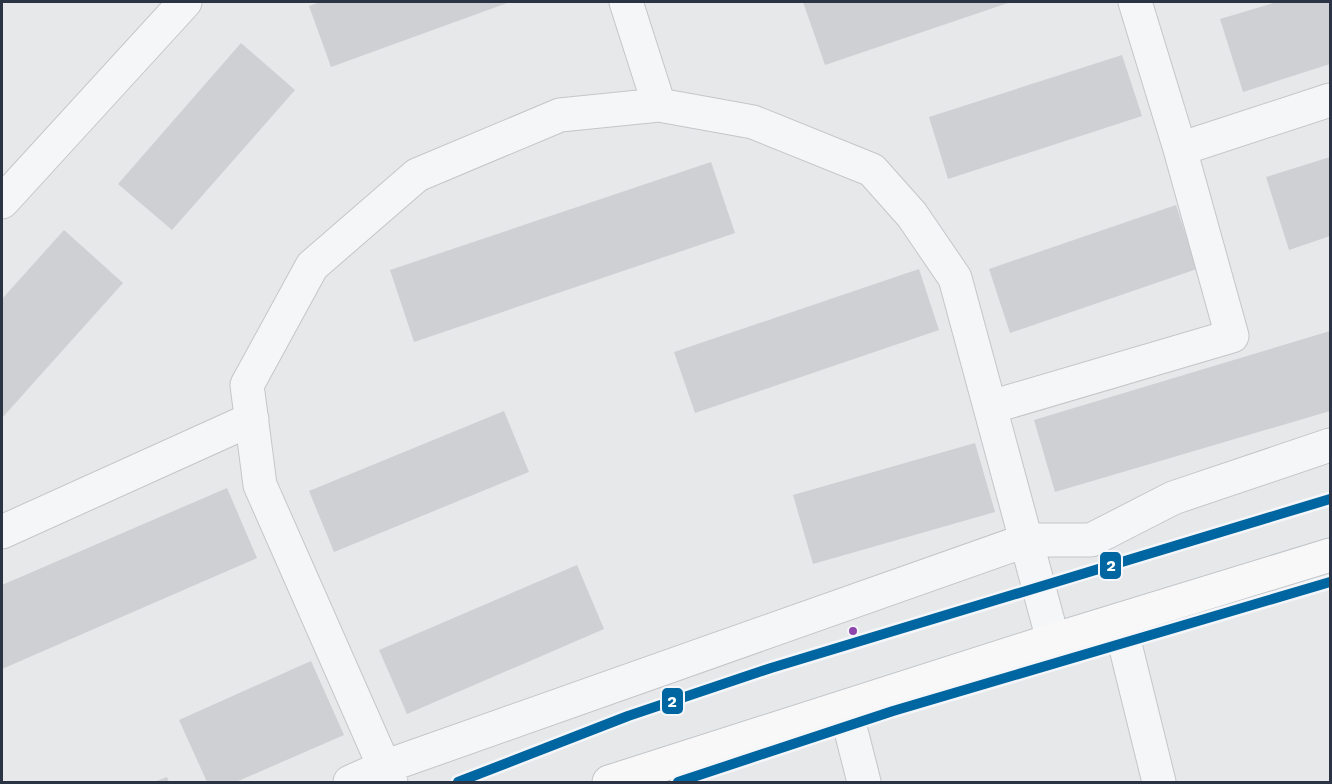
<svg xmlns="http://www.w3.org/2000/svg" width="1332" height="784" viewBox="0 0 1332 784" font-family="'Work Sans',sans-serif">
<style>
.building{fill:#ced0d3}
.lines{fill:none;stroke-linecap:round;stroke-linejoin:round}
.minor-casing{stroke:#c4c6c8;stroke-width:35}
.major-casing{stroke:#c2c5c8;stroke-width:35}
.minor{stroke:#f5f6f7;stroke-width:33}
.major{stroke:#f8f8f8;stroke-width:33}
.metro-1-casing{stroke:#f4f6f9;stroke-width:15}
.metro-1{stroke:#0066a1;stroke-width:10}
.bus-dot{fill:#8e44ad;stroke:#f4f6f9;stroke-width:2}
.line-badge{stroke:#f4f6f9;stroke-width:2}
.badge-label{font-size:16px;text-anchor:middle;font-weight:bold;fill:#fff}
</style>
<rect width="100%" height="100%" fill="#e6e8ea"/>
<!-- building -->
<path class="building" d="M320 2H510L331 67 309 6Z
M803 2H1011L825 65Z
M1277 2H1330V64L1243 92 1220 19Z
M241 43 295 90 172 230 118 184Z
M1122 55 1142 116 948 179 929 117Z
M1330 157V236L1289 250 1266 177Z
M711 162 735 233 414 342 390 270Z
M1176 205 1197 269 1010 333 989 269Z
M64 230 123 283 2 418V299Z
M919 269 939 330 695 413 674 352Z
M1330 331V411L1055 492 1034 420Z
M504 411 529 472 334 552 309 491Z
M975 443 995 512 813 564 793 495Z
M227 488 257 558 2 669V585Z
M577 565 604 629 407 714 379 650Z
M311 661 344 735 236 782H207L179 720Z
M167 777 169 782H154Z"/>
<g class="lines">
<!-- minor casing -->
<g class="minor-casing">
<path id="minor" d="M626 2 659 105
M1180 149 1330 100
M2 202 185 2
M991 407 1232 336 1180 149 1135 2
M2 532 252 419
M1119 620 1159 782
M845 707 864 782
M350 782 384 767 1027 540H1091L1173 498 1330 445
M391 782 260 485 247 385 312 266 417 175 560 115 659 105 753 122 872 170 912 215 955 278 1053 640"/>
</g>
<!-- major casing -->
<g class="major-casing">
<path id="major" d="M609 782 1053 640 1330 555"/>
</g>
<!-- minor -->
<use href="#minor" class="minor"/>
<!-- major -->
<use href="#major" class="major"/>
<!-- metro-1 casing -->
<g class="metro-1-casing">
<path id="metro-1" d="M458 782 628 716 771 668 1330 499
M678 782 893 711 1330 582"/>
</g>
<!-- metro-1 -->
<use href="#metro-1" class="metro-1"/>
</g>
<!-- markers -->
<circle class="bus-dot" cx="853" cy="631" r="5"/>
<g class="line-badge">
<rect x="1099" y="551" width="23" height="29" rx="6" fill="#0066a1"/>
<rect x="661" y="687" width="23" height="28" rx="6" fill="#0066a1"/>
</g>
<g class="badge-label">
<text x="1111" y="571">2</text>
<text x="672" y="707">2</text>
</g>
<!-- border -->
<rect width="1332" height="784" fill="none" stroke="#2b3445" stroke-width="6"/>
</svg>
